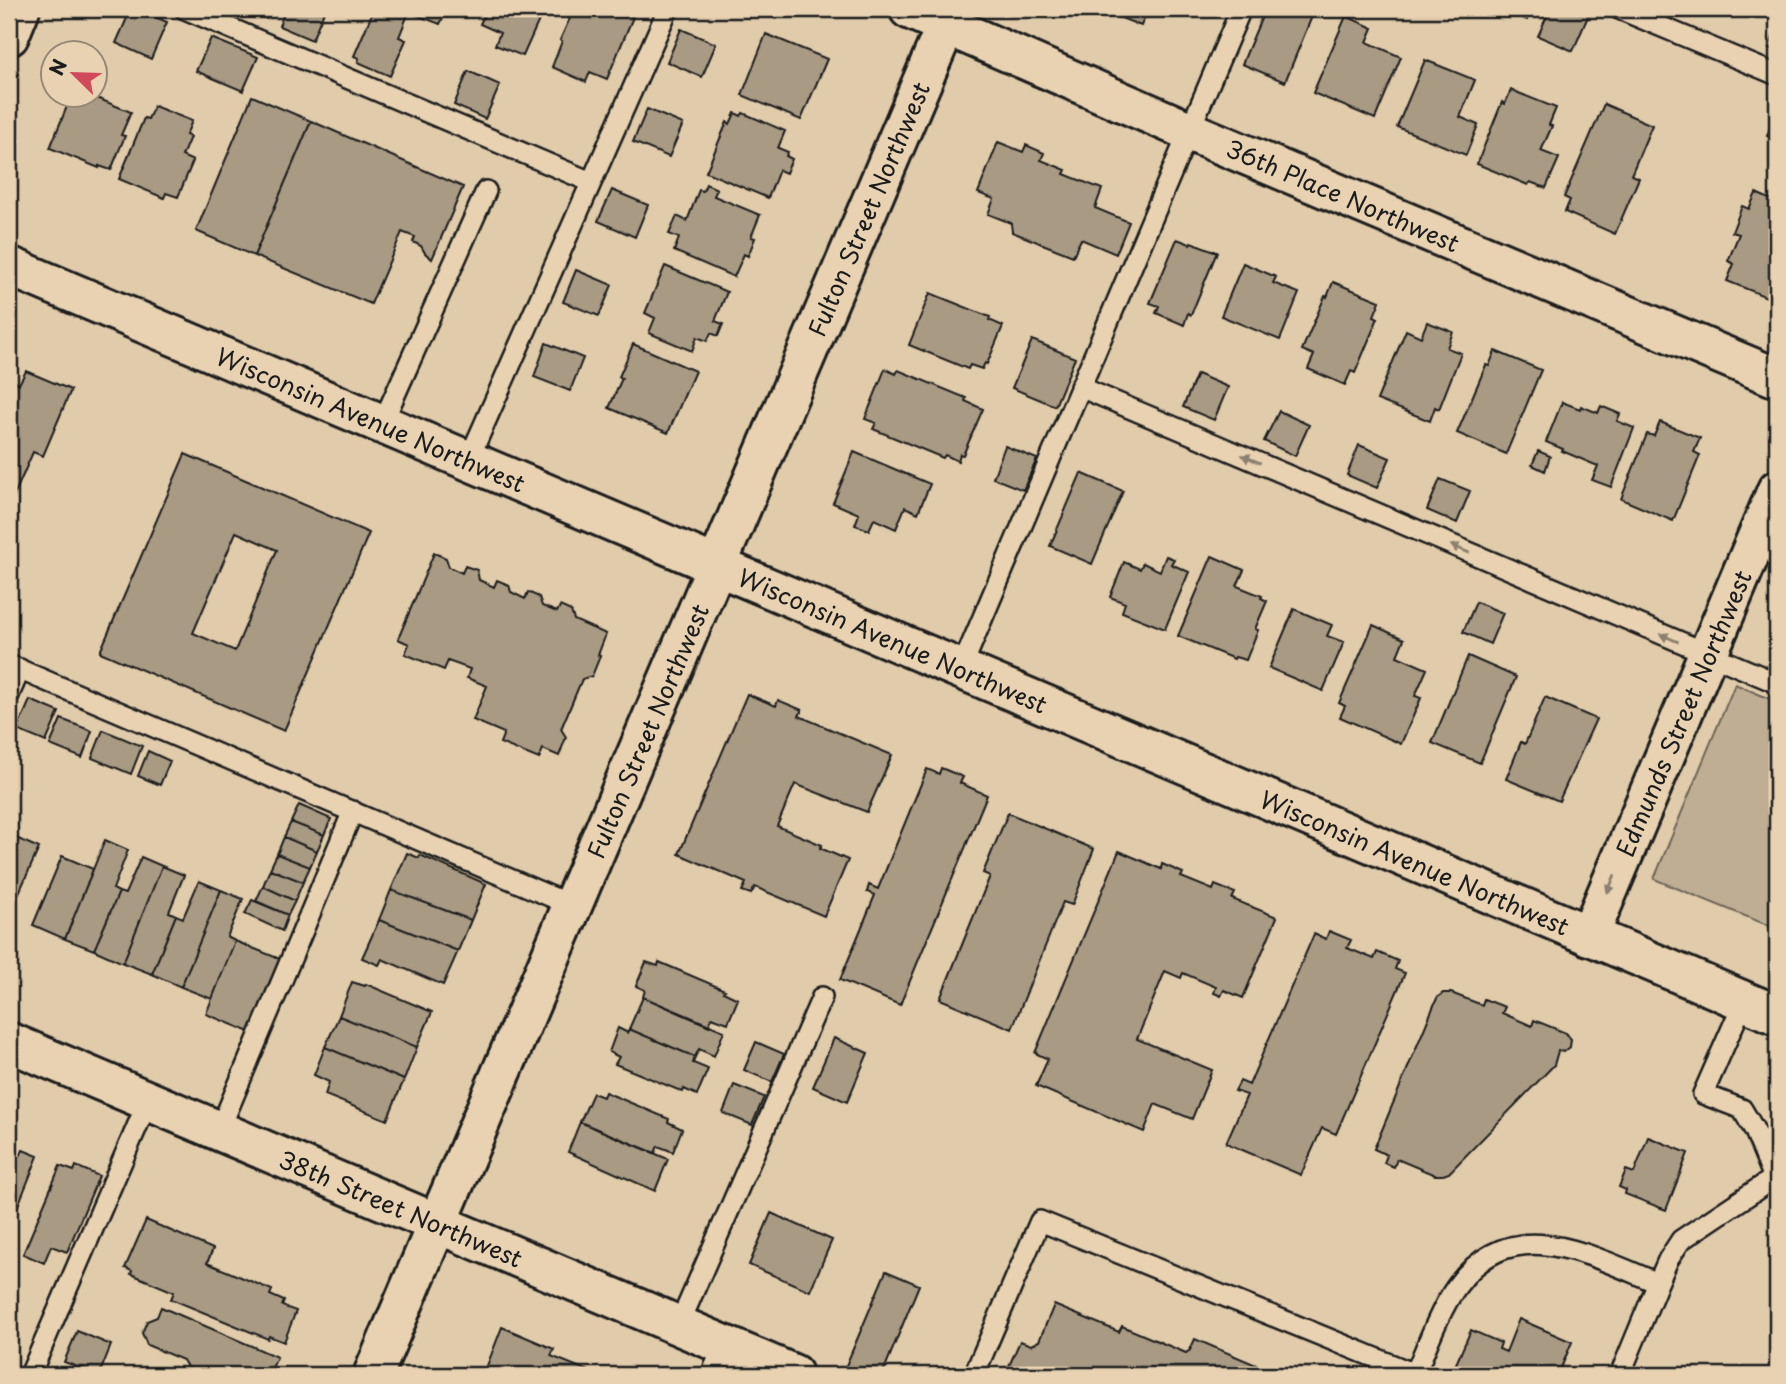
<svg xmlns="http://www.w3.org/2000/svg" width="1786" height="1384" viewBox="0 0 1786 1384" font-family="'Playpen Sans',sans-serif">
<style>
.green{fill:#c0ae94;stroke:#6e6558;stroke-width:2}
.building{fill:#a99a83;stroke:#1c1c1c;stroke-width:2;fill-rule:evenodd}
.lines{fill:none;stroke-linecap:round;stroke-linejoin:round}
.lane-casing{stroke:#1c1c1c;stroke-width:24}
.street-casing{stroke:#1c1c1c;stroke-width:44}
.primary-casing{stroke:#1c1c1c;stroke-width:44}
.lane{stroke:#e8d2b1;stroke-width:19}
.street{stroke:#e8d2b1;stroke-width:38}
.primary{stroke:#e8d2b1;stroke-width:38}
.oneway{fill:#8c806e}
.labels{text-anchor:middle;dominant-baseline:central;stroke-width:5;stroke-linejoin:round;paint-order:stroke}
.street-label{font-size:24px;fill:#1c1c1c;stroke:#e8d2b1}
</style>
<rect width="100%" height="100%" fill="#e0cbab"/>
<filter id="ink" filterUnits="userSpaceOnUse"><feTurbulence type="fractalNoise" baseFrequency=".0143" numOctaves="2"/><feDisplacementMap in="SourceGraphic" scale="14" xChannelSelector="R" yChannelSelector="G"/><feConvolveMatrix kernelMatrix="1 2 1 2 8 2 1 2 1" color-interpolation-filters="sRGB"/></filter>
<g filter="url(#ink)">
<!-- green -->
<path class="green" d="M1735 684 1777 702V929L1654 879Z"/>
<!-- building -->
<path class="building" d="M131 9H138L167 22 151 59 116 43Z
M242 9H271L267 19Z
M286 9H325L312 40 279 26Z
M374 9H447L440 24 409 12 399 37 406 40 390 76 358 62 359 58 354 56Z
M482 9H544L523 56 495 45 500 33 480 24 484 15 480 13Z
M574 9H632L629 15 633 17 607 79 590 72 586 82 552 67 562 41 560 40Z
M1099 9H1148L1141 26Z
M1265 9H1315L1285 82 1242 64Z
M1502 9H1532L1527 20Z
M1550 9H1576L1589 14 1573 51 1538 36Z
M1346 16 1373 28 1367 42 1401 57 1375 119 1313 93Z
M1777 26V51L1769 48Z
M681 29 716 44 702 77 667 62Z
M766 34 827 59 801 120 742 95Z
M211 38 258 57 243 91 196 71Z
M1425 60 1475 80 1460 117 1478 125 1466 155 1397 127Z
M468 71 500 85 485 119 454 105Z
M1511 90 1556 108 1549 125 1552 126 1541 151 1559 158 1546 188 1530 182 1528 185 1477 164 1502 102 1505 104Z
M72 94H87L131 112 121 135 125 136 111 170 99 166V168L50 148Z
M252 96 311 121 254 256 196 231Z
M1604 104 1652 125 1631 175 1639 178 1615 234 1565 212 1570 200 1564 197Z
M154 106 192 121 186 135 190 137 182 156 193 161 178 197 166 193 164 198 119 179 144 118 148 119Z
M647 109 683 124 669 157 633 142Z
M1777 109V140L1767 136Z
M735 113 741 116 743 113 785 131 778 148 788 152 786 156 792 159 786 173 779 170 768 198 706 172 727 122 730 124Z
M311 121 463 187 432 259 425 253 421 246 413 242 415 237 402 232 371 304 254 256Z
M998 142 1023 152 1026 145 1044 153 1041 160 1066 170 1064 174 1102 189 1095 208 1129 222 1116 254 1081 239 1073 256 1012 232 1011 223 988 214 994 199 978 193Z
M706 184 717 189 714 196 760 215 751 237 755 238 748 256 744 254 734 277 674 251 679 238 669 234 677 216 687 221 699 190 703 191Z
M612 190 648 205 635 237 598 221Z
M1756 193 1776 202 1777 197V281H1775L1769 298 1727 281 1734 264 1728 261 1739 234 1732 232 1742 206 1749 209Z
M1177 239 1190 244 1191 242 1217 252 1191 315 1188 313 1184 325 1156 313 1159 306 1150 303Z
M1243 263 1276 277 1273 283 1299 293 1280 340 1221 316Z
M665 266 727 292 715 321 723 324 718 336 711 333 707 341 697 337 692 351 649 333 655 318 645 313Z
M576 270 612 285 599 316 563 302Z
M1333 282 1380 301 1374 316 1378 318 1355 373 1351 371 1345 385 1308 369 1314 355 1302 350 1325 296 1327 297Z
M930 293 990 317 989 320 1003 326 987 364 985 363 982 369 970 365 968 369 909 345Z
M1427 322 1453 332 1447 348 1461 353 1439 409 1435 407 1430 421 1377 400 1406 330 1421 337Z
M1032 340 1075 358 1055 406 1012 388Z
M546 343 583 358 570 391 534 377Z
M633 344 695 371 668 433 609 408 622 378 619 377Z
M1495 351 1541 370 1506 454 1457 433 1486 365 1489 366Z
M885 369 896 374 898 370 966 398 965 401 983 409 963 455 960 454 958 461 945 455 943 458 873 429 876 423 865 419Z
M26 371 71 390 43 456 33 452 9 507V379L19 384Z
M1197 374 1228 387 1214 420 1183 407Z
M1562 402 1580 409 1581 406 1598 413 1601 406 1620 414 1617 421 1634 428 1611 487 1592 480 1598 466 1562 451 1563 449 1546 442Z
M1279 411 1309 425 1295 456 1264 441Z
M1660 422 1700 438 1694 452 1700 455 1673 521 1621 499 1647 434 1654 436Z
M1359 445 1390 458 1377 488 1347 475Z
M1005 446 1037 459 1023 490 993 478Z
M1538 451 1550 456 1545 471 1532 465Z
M854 452 930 484 918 513 905 507 896 529 874 519 869 530 855 525 859 514 833 503Z
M185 454 369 533 284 731 100 652ZM236 532 277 550 235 651 193 633Z
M1081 473 1123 491 1092 564 1050 546Z
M1440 479 1470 491 1457 523 1427 510Z
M434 553 446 558 449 567 462 573 465 566 477 570 479 580 494 587 497 580 509 585 511 592 525 599 528 592 539 597 542 606 557 612 560 606 571 611 574 620 606 634 598 655 600 656 592 676 582 679 561 729 566 737 559 756 543 749 539 759 500 743 504 733 473 720 487 686 467 678 470 669 448 661 444 670 405 654 409 644 398 639Z
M1166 556 1174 559 1171 564 1189 572 1165 629 1122 612 1125 603 1110 597 1124 562 1140 569 1143 563 1160 571Z
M1212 556 1244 570 1237 586 1262 596 1261 598 1267 601 1255 629 1258 630 1246 660 1235 657 1234 659 1178 636Z
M1476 602 1503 613 1490 644 1463 632Z
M1294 609 1332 625 1327 636 1344 642 1323 691 1269 668Z
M1373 625 1404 639 1397 656 1427 669 1415 696 1421 698 1401 744 1340 717 1345 706 1339 703Z
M1468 656 1516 677 1480 763 1432 743Z
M747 694 776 706 778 700 802 710 799 716 892 755 867 812 795 784 777 826 822 845 820 848 848 860 824 916 755 887 751 894 742 891 746 883 679 854Z
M1545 697 1596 719 1559 801 1506 779 1521 742 1525 744Z
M30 700 59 712 46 742 17 730Z
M61 719 92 731 82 758 50 745Z
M103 730 142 746 131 774 92 758Z
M148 751 170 761 160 785 138 776Z
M941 768 963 777 960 783 987 795 900 1005 840 980 875 895 867 892 869 885 878 889 927 769 939 774Z
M299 805 331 819 324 835 291 822Z
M1008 813 1094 849 1072 905 1063 902 1012 1029 940 999 990 876 983 873Z
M291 822 324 835 317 851 284 837Z
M9 835 39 848 9 915Z
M284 837 317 851 310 867 277 854Z
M105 840 128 850 113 889 119 892 94 950 65 939Z
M1119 851 1161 869 1162 864 1183 873 1181 877 1213 890 1215 885 1235 893 1232 899 1277 917 1243 998 1224 990 1221 996 1214 993 1216 987 1183 973 1181 978 1165 971 1137 1039 1212 1070 1192 1119 1155 1104 1144 1132 1036 1086 1048 1059 1035 1053Z
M407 853 419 858 420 855 486 884 471 920 391 890Z
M277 854 310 867 303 882 270 869Z
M62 856 93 869 65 939 33 925Z
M141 857 162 866 123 963 94 950 119 892 125 894Z
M162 866 184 875 169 912 176 915 152 974 123 963Z
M270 869 303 882 295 901 263 886Z
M199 881 221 890 181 987 152 974 176 915 183 918Z
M263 886 295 901 288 915 256 901Z
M221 890 243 899 227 937 235 941 212 999 181 987Z
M391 890 471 920 458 951 379 920Z
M252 900 288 915 282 931 245 914Z
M379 920 458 951 443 985 382 959 379 965 362 958Z
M1329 931 1351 940 1347 948 1374 959 1377 952 1398 961 1395 969 1405 973 1336 1134 1322 1128 1301 1175 1226 1143 1247 1095 1235 1091 1240 1081 1249 1085 1314 934 1326 939Z
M235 941 280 959 250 1032 206 1014Z
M646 962 658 966 659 962 725 990 723 992 738 999 728 1023 712 1017 709 1026 643 997 645 990 636 986Z
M352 982 365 986 366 984 432 1012 417 1047 339 1016Z
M1443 993H1451L1482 1005 1484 999 1505 1007 1502 1013 1532 1026 1534 1020 1566 1033 1571 1039 1570 1047 1564 1052 1558 1051 1554 1065 1449 1173 1443 1175H1435L1397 1159 1394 1167 1384 1163 1387 1155 1374 1149 1437 998Z
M643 997 724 1031 714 1056 699 1049 695 1057 629 1029Z
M339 1016 417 1047 404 1080 325 1047Z
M618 1028 628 1033 629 1029 695 1057 693 1063 708 1069 697 1095 684 1089 683 1092 615 1064 619 1057 609 1052Z
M834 1038 868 1053 847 1102 813 1087Z
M756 1042 784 1054 772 1082 744 1070Z
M325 1047 404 1080 387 1120 325 1095 329 1082 314 1075Z
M734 1085 764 1097 752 1125 723 1113Z
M605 1092 669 1119 668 1122 682 1129 673 1152 658 1146 655 1153 580 1122 593 1093 603 1097Z
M580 1122 668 1159 655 1191 568 1152Z
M1648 1137 1688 1153 1666 1210 1625 1194 1626 1190 1619 1187 1626 1170 1634 1173Z
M23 1150 38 1156 9 1228V1151L20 1156Z
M60 1166 74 1171 76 1166 99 1176 67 1252 51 1246 44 1263 23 1254Z
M771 1213 832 1240 810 1291 749 1265Z
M146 1220 213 1249 207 1263 272 1290 270 1295 284 1301 282 1306 296 1311 284 1342 269 1336 268 1339 171 1299 174 1292 131 1274 132 1271 125 1268Z
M886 1271 919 1285 882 1375H842Z
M1054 1305 1119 1332 1122 1326 1186 1353 1190 1350 1195 1339 1268 1370 1266 1375H1092L1089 1374 1088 1375H1005L1020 1341 1031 1345 1039 1341Z
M161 1307 277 1357 269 1375H220L207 1370 200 1373 187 1367 183 1360 147 1345 142 1333 147 1321 157 1317Z
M1519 1319 1572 1342 1558 1375H1451L1471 1330 1501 1343 1499 1349 1506 1352Z
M502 1327 554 1349 551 1356 591 1372 590 1375H494L485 1371Z
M77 1331 111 1345 99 1375 64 1362Z"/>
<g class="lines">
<!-- lane casing -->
<g class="lane-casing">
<path id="lane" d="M185 9 591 182
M1619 9 1777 75
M1080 387 1777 683
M382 424 486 191
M468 461 668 9
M9 665 573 906
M961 669 1241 9
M9 695 20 669
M219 1131 353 811
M679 1325 822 997
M30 1375 148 1101
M711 1375 724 1345
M974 1375 1040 1221 1415 1374C1426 1348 1440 1309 1457 1286 1512 1210 1590 1256 1658 1283
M1620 1375 1658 1283 1668 1260 1681 1240 1774 1178 1755 1131 1742 1109 1703 1094 1744 1001"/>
</g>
<!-- street casing -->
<g class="street-casing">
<path id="street" d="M909 9 1189 131 1777 378
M1589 936 1777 490
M9 1042 793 1374
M373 1375 953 9"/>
</g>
<!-- primary casing -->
<g class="primary-casing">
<path id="primary" d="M9 36 20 9
M9 266 1777 1015"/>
</g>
<!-- lane -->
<use href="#lane" class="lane"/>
<!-- street -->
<use href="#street" class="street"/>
<!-- primary -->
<use href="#primary" class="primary"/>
</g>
<!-- one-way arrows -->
<defs><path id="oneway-solid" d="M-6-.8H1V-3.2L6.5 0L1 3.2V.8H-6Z" transform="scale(1.75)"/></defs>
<g class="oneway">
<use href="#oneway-solid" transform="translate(1251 459) rotate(-157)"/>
<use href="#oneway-solid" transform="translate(1460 549) rotate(-157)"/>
<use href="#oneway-solid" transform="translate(1669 638) rotate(-157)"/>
<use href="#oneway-solid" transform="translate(1611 884) rotate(113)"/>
</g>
</g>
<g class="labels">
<!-- street labels -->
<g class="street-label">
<text transform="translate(1343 195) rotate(23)">36th Place Northwest</text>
<text transform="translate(868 209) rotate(-67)">Fulton Street Northwest</text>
<text transform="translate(371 419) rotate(23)">Wisconsin Avenue Northwest</text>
<text transform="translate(893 640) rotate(23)">Wisconsin Avenue Northwest</text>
<text transform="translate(1683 713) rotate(-67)">Edmunds Street Northwest</text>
<text transform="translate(647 731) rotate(-67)">Fulton Street Northwest</text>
<text transform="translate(1415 862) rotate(23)">Wisconsin Avenue Northwest</text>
<text transform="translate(401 1208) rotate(23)">38th Street Northwest</text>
</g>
</g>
<!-- margin -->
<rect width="1786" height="1384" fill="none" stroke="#e8d2b1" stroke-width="35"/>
<rect x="18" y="18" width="1751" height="1349" fill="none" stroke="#1c1c1c" stroke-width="2.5" filter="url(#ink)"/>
<!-- north arrow -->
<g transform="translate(74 74) rotate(293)"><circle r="33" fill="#e8d2b1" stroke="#968975" stroke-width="2"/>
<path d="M0-5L12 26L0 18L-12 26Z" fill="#d1495b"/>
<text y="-10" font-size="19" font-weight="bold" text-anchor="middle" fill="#1c1c1c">N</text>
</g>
</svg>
